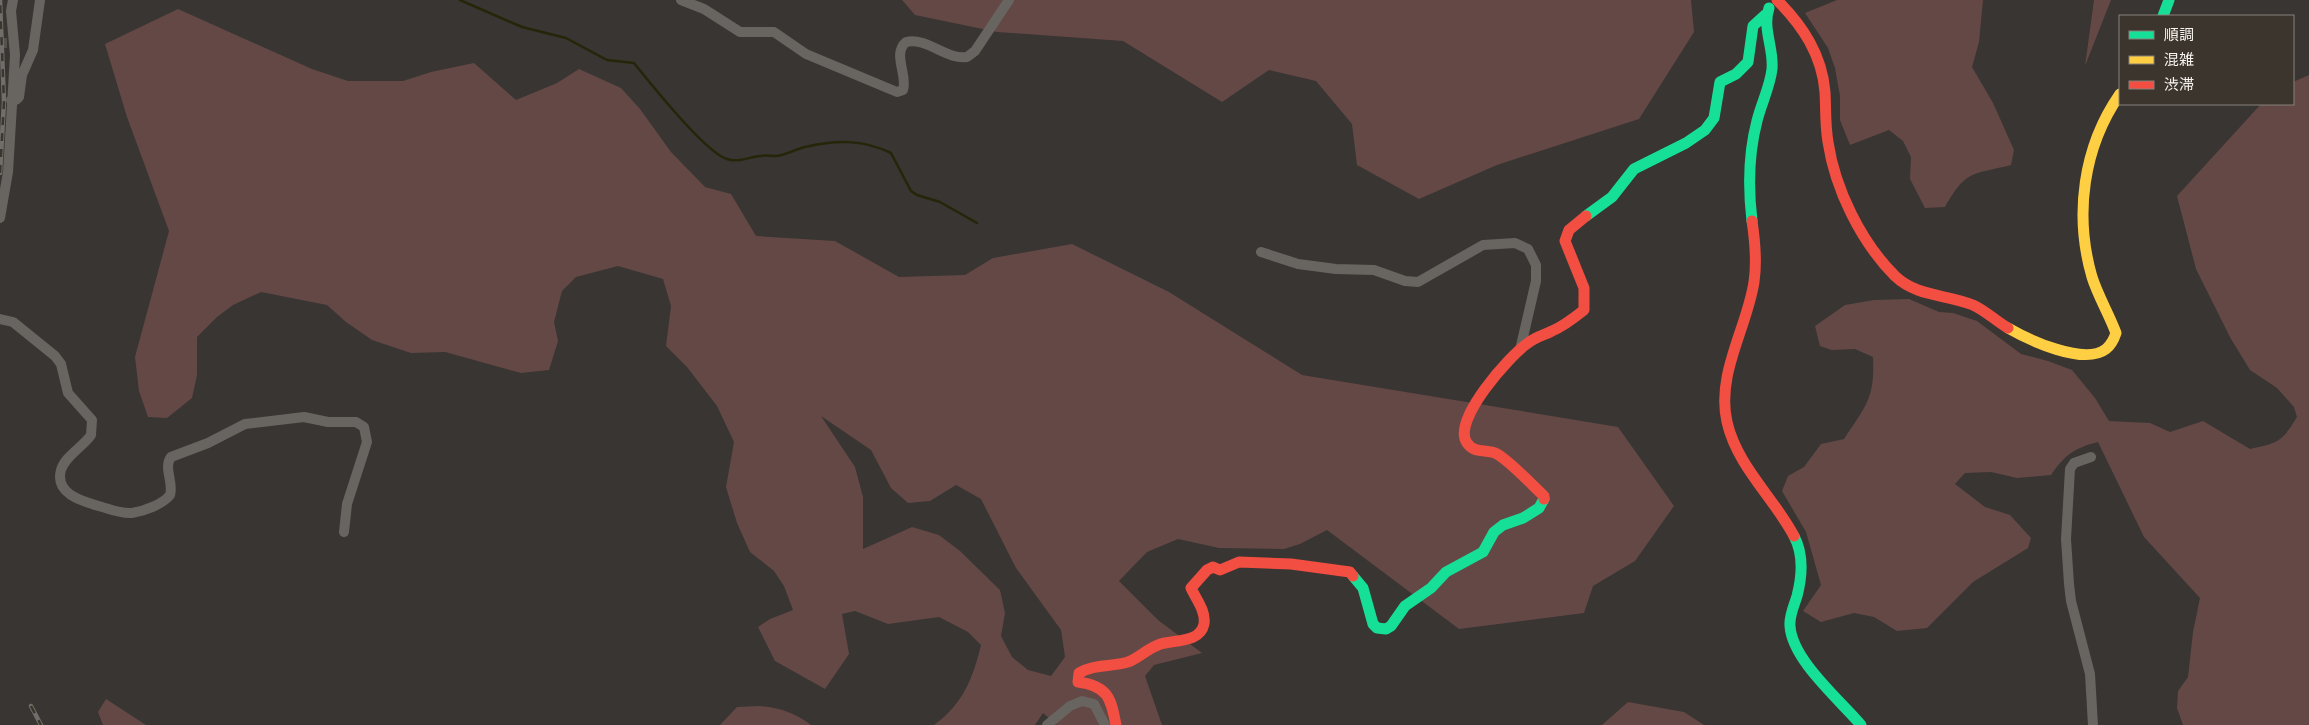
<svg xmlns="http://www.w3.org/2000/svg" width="2309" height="725" viewBox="0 0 2309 725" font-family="Barlow,'Noto Sans JP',sans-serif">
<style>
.green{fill:#644845;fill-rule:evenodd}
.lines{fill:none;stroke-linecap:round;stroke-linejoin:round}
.stream{stroke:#252609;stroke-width:2.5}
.street-tunnel{stroke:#55524e;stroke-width:10;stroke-dasharray:10 5;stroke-linecap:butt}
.street{stroke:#686560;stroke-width:10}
.fast{stroke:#16e098;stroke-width:11}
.slow{stroke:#ffcf43;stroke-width:11}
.jam{stroke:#f24e42;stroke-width:11}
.rail-casing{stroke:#706e69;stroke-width:4.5}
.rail{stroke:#3c352e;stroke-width:2.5;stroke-dasharray:8;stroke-linecap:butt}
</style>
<rect width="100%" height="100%" fill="#383532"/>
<!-- green -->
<path class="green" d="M902 0H1691L1694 32 1639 119 1497 165 1419 199 1357 165 1352 124 1316 81 1269 70 1222 102 1123 41 997 32 915 15Z
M1837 0H1983L1979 42 1972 67 1993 103 2014 150 2011 165C1972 175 1967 169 1945 207L1925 208 1910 179 1911 157 1903 141 1889 130 1850 145 1840 120V96L1835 68 1828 48 1805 13Z
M2094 0H2111L2085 66Z
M178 9 312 69 348 81H403L431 72 474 63 516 100 557 83 579 69 621 88 640 109 671 152 705 187 731 194 756 236 835 241 899 277 965 275 993 258 1072 244 1169 292 1302 375 1618 427 1674 506 1635 561 1593 586 1584 613 1459 629 1327 530 1300 544 1284 549 1219 548 1178 539 1147 552 1119 581 1158 620 1202 653 1154 665 1145 676 1162 725H1057L1043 713 1035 725H934C963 704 973 678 981 645L968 632 939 617 888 624 855 611 842 614 849 654 825 689 775 661 758 627 770 619 793 610 784 586 774 571 750 552 737 523 726 487 734 442 717 406 687 367 666 346 671 306 663 279 618 266 576 277 562 291 554 322 558 341 549 370 521 373 445 352 411 353 372 340 346 322 327 305 261 292 233 305 217 317 197 337V375L192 398 167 418 148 417 139 391 135 357 169 231 127 117 105 44ZM821 416 871 450 891 488 908 503 930 501 956 485 981 499 1016 568 1061 630 1065 657 1051 676 1028 670 1012 657 1001 636 1005 613 1000 590 960 551 939 535 912 527 863 549V497L855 467Z
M2309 75V725H2183L2177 708 2178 691 2188 677 2193 632 2200 598 2144 537 2098 442C2074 448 2065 455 2051 475L2017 478 1991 472 1965 473 1955 484 1985 507 2010 515 2031 538 2028 548 1973 582 1927 628 1897 631 1874 617 1854 613 1821 622 1803 611 1821 585 1806 532 1782 491 1788 476 1804 467 1821 444 1844 439C1866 406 1875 398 1873 357L1855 349 1832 350 1820 346 1815 326 1845 305 1874 300 1909 299 1939 312 1953 313 1977 321 2021 354 2048 361 2072 370 2095 398 2109 421 2150 423 2170 432 2203 421 2250 449C2279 442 2281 443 2297 417L2294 407 2277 388 2250 370 2231 339 2196 269 2177 196 2261 104H2293V82Z
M106 699 146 725H103L98 712Z
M1628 702 1684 712 1704 725H1602Z
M759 706C778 707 796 713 811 725H720L737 707Z"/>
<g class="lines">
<!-- stream -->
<path class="stream" d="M460 0 522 27 566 38 607 60 634 63C650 83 706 153 727 159 738 163 749 157 760 156 766 155 771 156 776 156 786 155 796 149 805 147 836 140 862 139 891 153L911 191 917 195 940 202 977 223"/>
<!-- street-tunnel -->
<path class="street-tunnel" d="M0 43H7"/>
<!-- street -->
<path class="street" d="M681 0 704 9 740 32H774L806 54 897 92 903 90C908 75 892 54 906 42 927 37 946 60 967 57L975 51 1009 0
M11 100H16L19 97 22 75 33 50 40 0
M0 218 8 172 15 55 11 11 13 0
M1261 252 1298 264 1336 269 1374 270 1405 281 1418 282 1483 245 1515 243 1528 249 1536 265V281L1520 350
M0 319 13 322 55 356 61 364 68 393 92 420 91 435C83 447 65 456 61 470 54 495 85 502 102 507 112 510 122 514 132 513 145 511 163 504 170 495 174 482 163 468 171 457L208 443 245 424 304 417 328 422H356L364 427 367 442 347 504 344 532
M2091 457 2074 463 2070 469 2066 539 2069 584 2071 601 2090 674 2093 725
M1047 725 1070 706 1082 701 1094 704 1105 725"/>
<!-- fast -->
<path class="fast" d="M2163 16 2169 0
M1586 216 1612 197 1634 169 1686 143 1705 130 1714 118 1720 82 1736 74 1748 62 1753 26 1765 15
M1752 221C1748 187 1748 155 1757 121 1761 104 1770 87 1772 69 1774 48 1762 29 1769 8
M1794 536C1804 555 1802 577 1797 596 1794 606 1789 616 1790 626 1792 660 1840 700 1861 725
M1353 576 1363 588 1373 624 1377 628 1386 629 1391 626 1405 606 1431 588 1446 572 1483 552 1494 532 1503 525 1523 518 1539 508 1544 499"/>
<!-- slow -->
<path class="slow" d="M2008 328C2029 340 2084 366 2106 349 2111 345 2114 339 2116 333 2109 314 2098 296 2092 277 2074 215 2083 147 2120 94"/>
<!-- jam -->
<path class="jam" d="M1777 0C1803 26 1822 55 1825 92 1826 109 1825 125 1828 142 1835 189 1861 242 1895 276 1917 297 1946 294 1973 305 1986 311 1996 321 2008 328
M1752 221C1755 241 1757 262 1754 282 1747 328 1716 374 1727 422 1737 466 1774 498 1794 536
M1544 499V496C1534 487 1506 457 1495 453 1485 449 1475 454 1467 443 1451 421 1510 355 1528 343 1535 337 1544 335 1552 331 1564 326 1574 318 1584 310V288L1565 241 1569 230 1586 216
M1116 725C1111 698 1108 686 1078 682L1079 673C1094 664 1111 667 1128 662 1139 658 1147 649 1158 645 1172 639 1200 644 1204 624 1206 611 1196 599 1191 588L1207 570 1213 567 1220 570 1239 562 1291 564 1350 572 1353 576"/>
<!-- rail casing -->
<g class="rail-casing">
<path id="rail" d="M0 173 4 102 0 0
M31 706 41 725"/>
</g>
<!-- rail -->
<use href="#rail" class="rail"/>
</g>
<!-- legend -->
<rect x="2119" y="15" width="175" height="90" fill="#3c352e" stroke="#87817b"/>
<rect x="2129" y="31" width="25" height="8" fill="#16e098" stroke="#87817b"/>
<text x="2164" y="40" font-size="15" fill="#f8f4ef">順調</text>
<rect x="2129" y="56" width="25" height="8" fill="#ffcf43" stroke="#87817b"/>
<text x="2164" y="65" font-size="15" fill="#f8f4ef">混雑</text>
<rect x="2129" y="81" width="25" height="8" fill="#f24e42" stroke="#87817b"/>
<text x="2164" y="90" font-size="15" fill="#f8f4ef">渋滞</text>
</svg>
